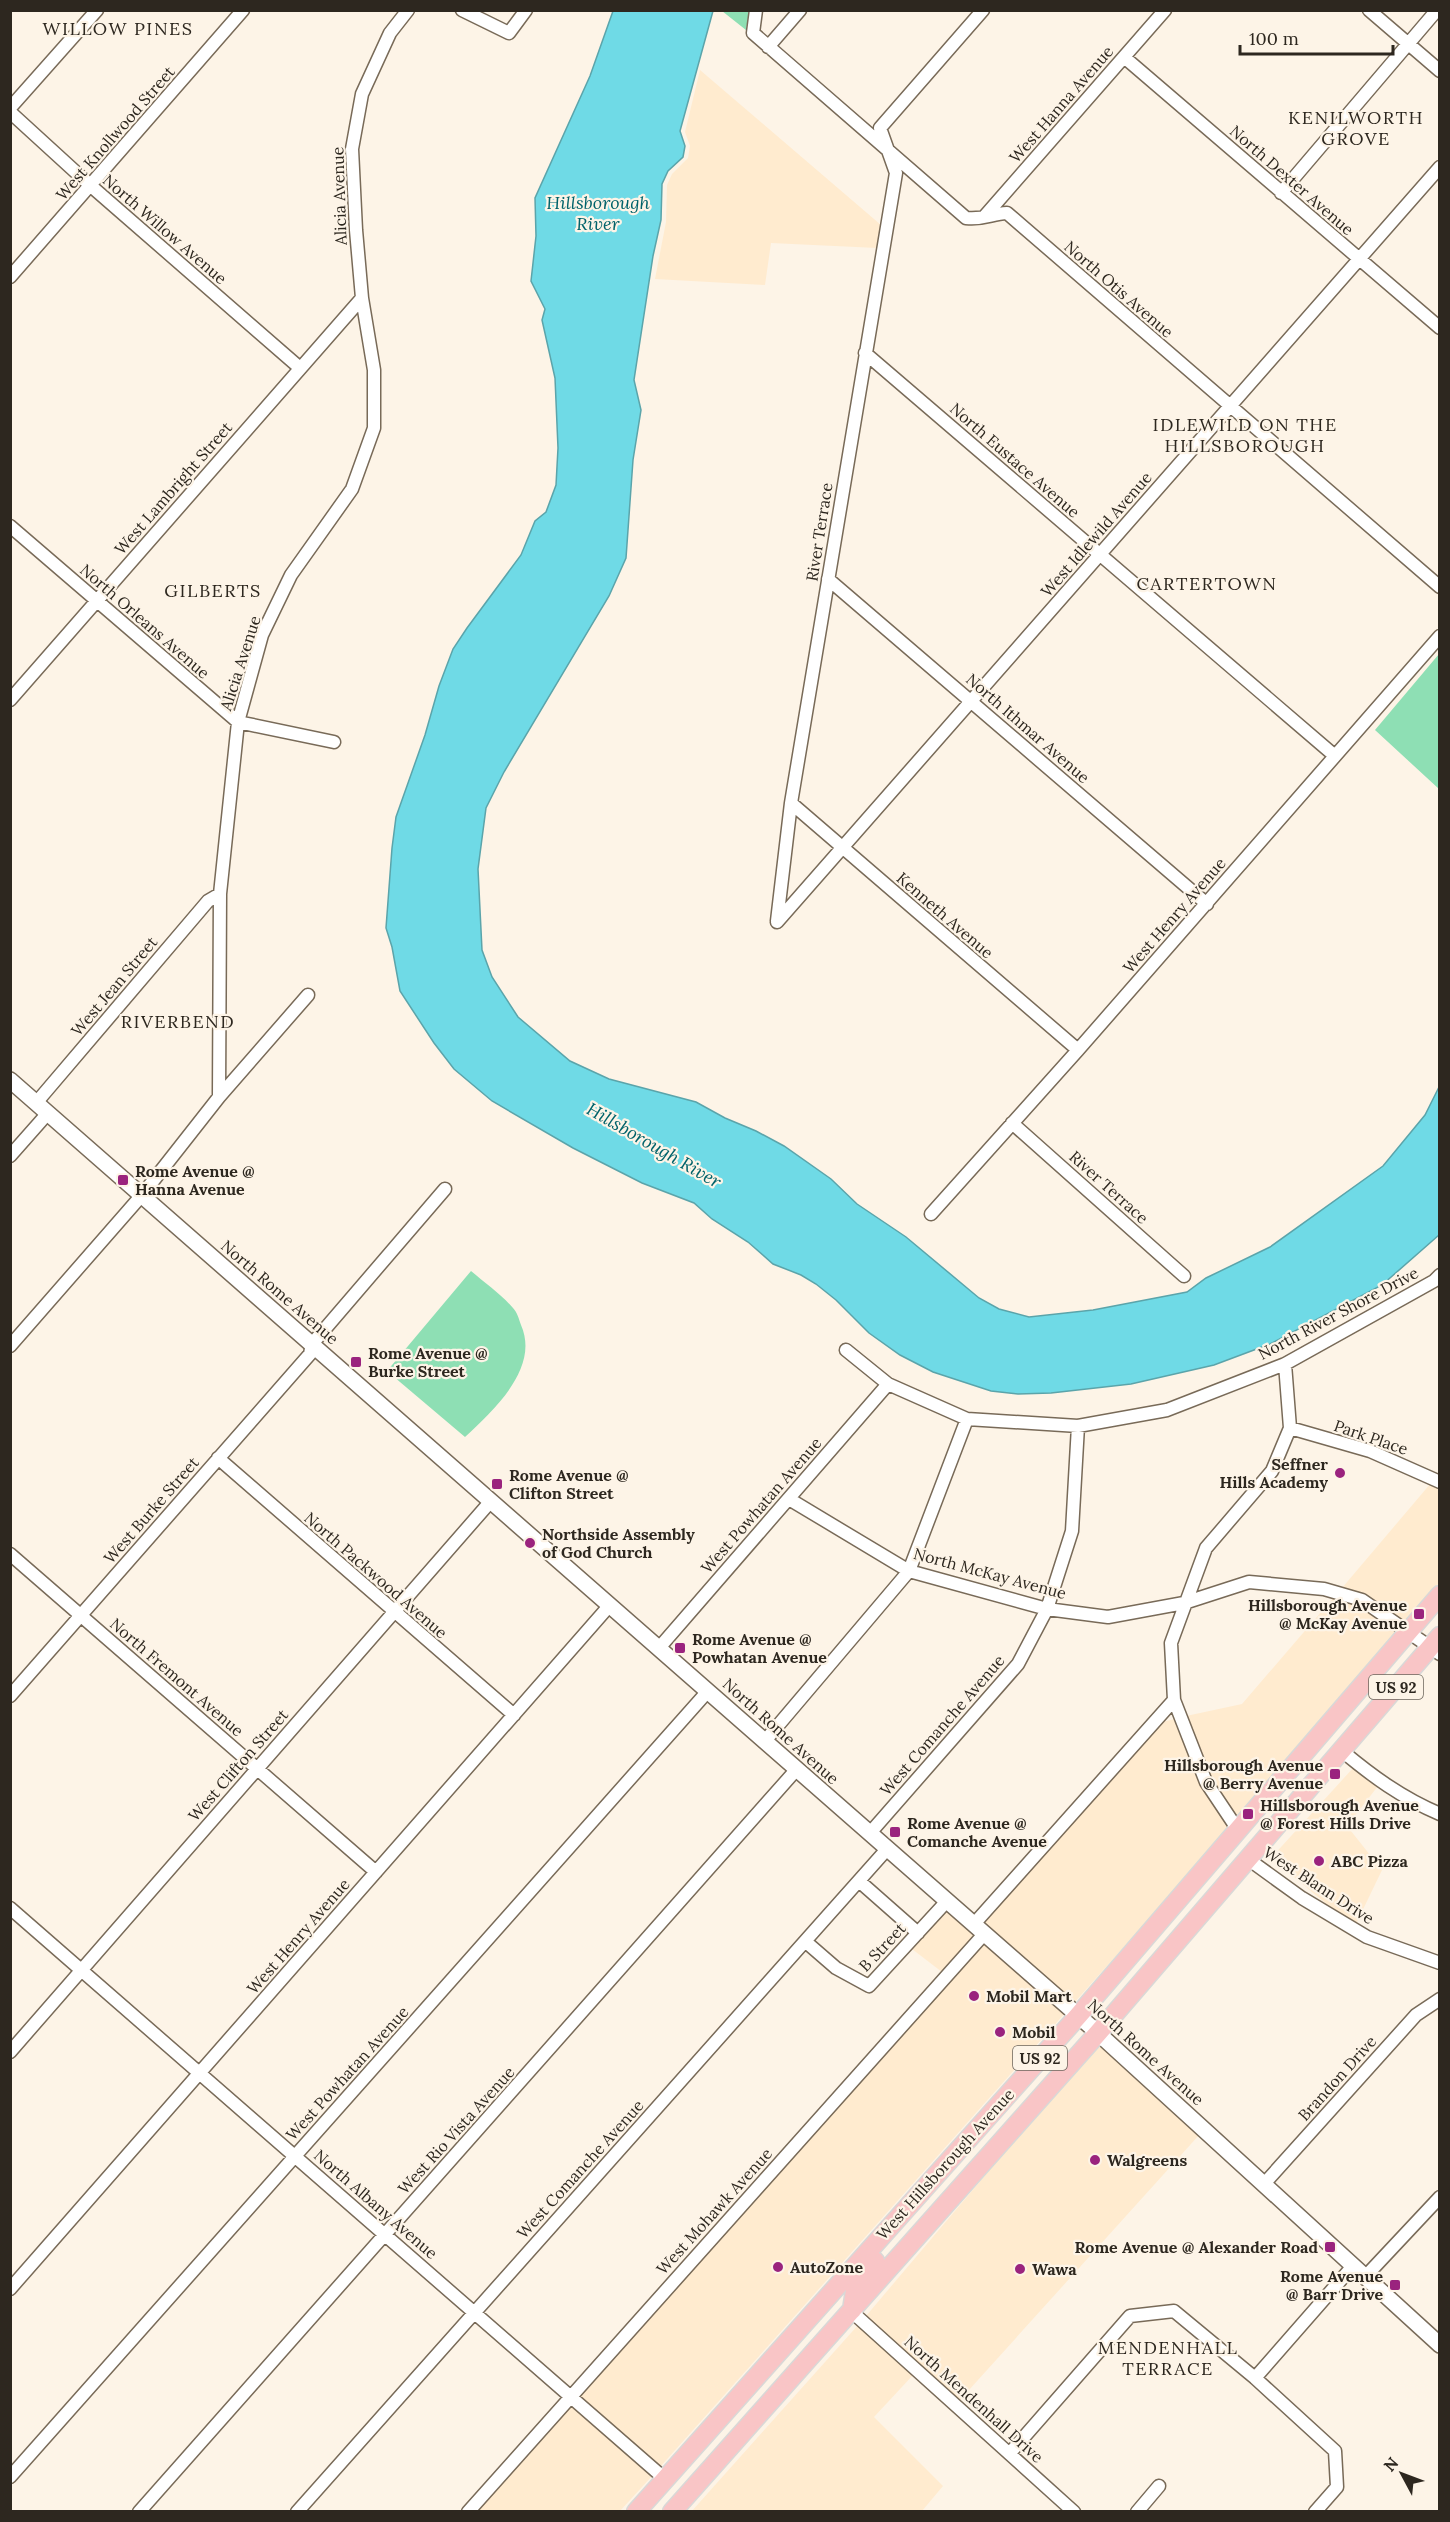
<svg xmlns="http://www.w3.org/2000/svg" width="1450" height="2522" viewBox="0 0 1450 2522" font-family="Lora,serif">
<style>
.built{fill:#ffebcf}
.green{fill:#8edfb4}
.water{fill:#6fdae6;stroke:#5ba4aa;stroke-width:1.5}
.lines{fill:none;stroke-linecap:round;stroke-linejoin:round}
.minor-casing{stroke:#786a58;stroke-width:15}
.tertiary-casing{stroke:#786a58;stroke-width:18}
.primary-casing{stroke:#d9d8d7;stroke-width:21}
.minor{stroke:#fff;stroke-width:12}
.tertiary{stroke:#fff;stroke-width:15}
.primary{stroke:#f9c5c6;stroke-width:18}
.poi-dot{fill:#9a237e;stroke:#fdf4e7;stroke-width:2}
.labels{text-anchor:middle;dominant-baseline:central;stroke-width:4.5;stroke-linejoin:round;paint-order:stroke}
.shield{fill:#fdf4e7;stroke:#6b645b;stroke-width:1.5}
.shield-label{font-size:15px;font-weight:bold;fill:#2d271f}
.street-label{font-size:16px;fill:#2d271f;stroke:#fdf4e7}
.poi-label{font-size:16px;font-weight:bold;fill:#2d271f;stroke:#fdf4e7;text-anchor:start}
.neighbourhood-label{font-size:18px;letter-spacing:1.5px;fill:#2d271f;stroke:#fdf4e7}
.water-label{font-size:18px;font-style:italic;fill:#00626a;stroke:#fdf4e7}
</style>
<rect width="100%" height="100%" fill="#fdf4e7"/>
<!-- built -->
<path class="built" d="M700 70 881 225 877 248 771 243 765 285 655 279 666 222 667 185 672 174 688 158 690 146 685 132Z
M1431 1483 1439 1489V1583L1405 1623 1365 1595 1342 1588Z
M1334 1597 1360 1605 1399 1631 1237 1820 1211 1780 1186 1716 1242 1704Z
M1175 1719 1230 1828 1073 2004 983 1924 1162 1722Z
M1354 1767 1378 1786 1347 1826 1382 1870 1356 1924 1335 1911 1271 1858Z
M948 1908 977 1933 942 1972 912 1949Z
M986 1941 1066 2012 660 2467 580 2396Z
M1098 2042 1200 2134 959 2401 866 2316Z
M859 2324 914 2374 874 2417 943 2486 922 2511 691 2512Z
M573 2404 653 2475 620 2511 476 2512Z"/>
<!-- green -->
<path class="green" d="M722 11H749L746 30Z
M1439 654 1440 789H1439L1375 730Z
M471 1271C485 1283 501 1294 513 1308 517 1312 519 1319 521 1325 540 1368 494 1410 465 1437L387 1371Z"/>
<!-- water -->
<path class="water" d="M613 11H713L680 131 685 146 683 157 668 171 662 184 661 220 653 256 634 380 641 410 633 460 626 558 609 596 504 772 486 808 478 869 482 950 492 977 518 1017 570 1061 609 1079 696 1102 725 1118 756 1131 784 1146 831 1179 857 1204 906 1237 979 1298 999 1309 1029 1317 1093 1310 1187 1292 1206 1278 1270 1247 1383 1166 1425 1115 1439 1087V1235L1382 1285 1270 1344 1214 1365 1131 1384 1051 1393 1018 1394 991 1391 933 1372 900 1355 869 1333 836 1300 816 1284 801 1275 773 1264 748 1242 712 1219 694 1203 642 1183 573 1148 492 1101 454 1069 434 1043 400 991 392 947 386 928 392 848 396 817 425 735 439 686 453 649 467 628 521 555 535 521 546 512 556 485 558 448 555 378 542 320 545 309 531 281 536 236 535 198 590 76Z"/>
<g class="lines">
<!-- minor casing -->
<g class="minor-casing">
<path id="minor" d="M462 10 509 33 526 10
M756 10 753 33 966 218C984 220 991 214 1007 213L1440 587
M1369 10 1440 71
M768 47 800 10
M1124 57 1440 328
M10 108 97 10
M10 112 91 186 300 368
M1281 193 1437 10
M984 217 1165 10
M10 277 243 10
M865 353 1335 756
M10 526 238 722 334 742
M828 579 1207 904
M10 700 362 298
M791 803 1078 1050
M777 921 791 803 896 173 880 128 983 10
M777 922 1440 167
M219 1097 308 995
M36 1103 208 901 220 894
M1012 1123 1184 1276
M10 1156 48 1113
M931 1214 1078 1050 1440 636
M10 1346 142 1195 219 1097 220 894 238 722 262 635 291 575 352 489 374 428V370L362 298 356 230 352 149 362 94 390 33 408 10
M846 1350 888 1384 967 1419 1078 1426 1167 1410 1285 1364 1434 1281 1440 1275
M1290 1428 1370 1451 1440 1482
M218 1458 514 1715
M789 1499 909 1571 1047 1609 1108 1617 1184 1603 1249 1582 1324 1589 1362 1600 1440 1654
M10 1554 376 1872
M659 1648 888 1384
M10 1696 310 1354 312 1344 445 1189
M1174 1700 1206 1782 1238 1830
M764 1742 909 1571 967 1419
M1341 1750C1372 1776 1402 1798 1440 1814
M870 1833 1018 1664 1047 1609 1072 1531 1078 1426
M1248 1859 1302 1898 1367 1937 1440 1963
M859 1881 918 1933
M10 1908 665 2479
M974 1924 1174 1700 1171 1643 1206 1548 1272 1471 1290 1428 1285 1364
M806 1942 836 1968 869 1986 947 1901
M10 2052 491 1501
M1264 2184 1416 2015 1440 1999
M1365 2277 1440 2197
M10 2289 610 1605
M851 2311 1074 2512
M1255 2378 1353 2266
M1010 2453 1130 2316 1174 2311 1255 2378 1335 2451 1337 2487 1315 2512
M10 2477 708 1691
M139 2512 796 1770
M297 2512 888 1848
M468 2512 985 1933
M1137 2512 1159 2486"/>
</g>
<!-- tertiary casing -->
<g class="tertiary-casing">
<path id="tertiary" d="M10 1080 1098 2033 1440 2345"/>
</g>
<!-- primary casing -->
<g class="primary-casing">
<path id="primary" d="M852 2310 856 2284 875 2261
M636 2512 1078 2016 1440 1595
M672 2512 1098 2033 1440 1636"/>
</g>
<!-- minor -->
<use href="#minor" class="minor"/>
<!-- tertiary -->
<use href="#tertiary" class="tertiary"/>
<!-- primary -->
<use href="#primary" class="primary"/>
</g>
<!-- markers -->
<g class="poi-dot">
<rect x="117" y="1174" width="12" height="12" rx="3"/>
<rect x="350" y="1356" width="12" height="12" rx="3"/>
<circle cx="1340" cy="1473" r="6"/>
<rect x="491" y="1478" width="12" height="12" rx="3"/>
<circle cx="530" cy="1543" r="6"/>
<rect x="1413" y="1608" width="12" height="12" rx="3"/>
<rect x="674" y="1642" width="12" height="12" rx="3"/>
<rect x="1329" y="1768" width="12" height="12" rx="3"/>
<rect x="1242" y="1808" width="12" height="12" rx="3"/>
<rect x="889" y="1826" width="12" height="12" rx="3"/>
<circle cx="1319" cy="1861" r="6"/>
<circle cx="974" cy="1996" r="6"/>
<circle cx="1000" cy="2032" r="6"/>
<circle cx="1095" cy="2160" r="6"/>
<rect x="1324" y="2241" width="12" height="12" rx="3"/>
<circle cx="778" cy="2267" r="6"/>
<circle cx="1020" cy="2269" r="6"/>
<rect x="1389" y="2279" width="12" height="12" rx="3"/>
</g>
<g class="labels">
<!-- shield labels -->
<g class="shield">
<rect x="1369" y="1675" width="54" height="24" rx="4.5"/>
<rect x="1013" y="2046" width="54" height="24" rx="4.5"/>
</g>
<g class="shield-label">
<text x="1396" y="1687">US 92</text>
<text x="1040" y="2058">US 92</text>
</g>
<!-- street labels -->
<g class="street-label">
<text transform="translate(1061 104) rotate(-49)">West Hanna Avenue</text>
<text transform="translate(115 133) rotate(-49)">West Knollwood Street</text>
<text transform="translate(1292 180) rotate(41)">North Dexter Avenue</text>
<text transform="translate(339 196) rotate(-92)">Alicia Avenue</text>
<text transform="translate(165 229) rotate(41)">North Willow Avenue</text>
<text transform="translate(1119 289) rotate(41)">North Otis Avenue</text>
<text transform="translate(1015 460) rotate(41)">North Eustace Avenue</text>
<text transform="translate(173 488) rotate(-49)">West Lambright Street</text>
<text transform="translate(819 532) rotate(-81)">River Terrace</text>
<text transform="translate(1096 534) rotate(-49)">West Idlewild Avenue</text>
<text transform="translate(145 621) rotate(41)">North Orleans Avenue</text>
<text transform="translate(240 663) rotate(-72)">Alicia Avenue</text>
<text transform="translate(1028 728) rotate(41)">North Ithmar Avenue</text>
<text transform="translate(945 915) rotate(41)">Kenneth Avenue</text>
<text transform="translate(1174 915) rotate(-49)">West Henry Avenue</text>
<text transform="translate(114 986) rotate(-50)">West Jean Street</text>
<text transform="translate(1109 1187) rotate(42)">River Terrace</text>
<text transform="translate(280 1292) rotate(41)">North Rome Avenue</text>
<text transform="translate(1338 1313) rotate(-28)">North River Shore Drive</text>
<text transform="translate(1371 1437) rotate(19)">Park Place</text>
<text transform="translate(761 1505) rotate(-49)">West Powhatan Avenue</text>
<text transform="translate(151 1510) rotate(-49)">West Burke Street</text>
<text transform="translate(990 1573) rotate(15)">North McKay Avenue</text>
<text transform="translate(376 1575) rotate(41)">North Packwood Avenue</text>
<text transform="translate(177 1677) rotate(41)">North Fremont Avenue</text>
<text transform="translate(942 1725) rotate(-49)">West Comanche Avenue</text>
<text transform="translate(781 1731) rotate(42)">North Rome Avenue</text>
<text transform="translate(238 1765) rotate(-49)">West Clifton Street</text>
<text transform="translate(1319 1885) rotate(33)">West Blann Drive</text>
<text transform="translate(298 1936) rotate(-49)">West Henry Avenue</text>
<text transform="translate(882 1947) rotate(-47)">B Street</text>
<text transform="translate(1146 2052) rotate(42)">North Rome Avenue</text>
<text transform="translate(347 2073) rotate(-48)">West Powhatan Avenue</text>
<text transform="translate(1337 2078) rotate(-48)">Brandon Drive</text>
<text transform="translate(456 2130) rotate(-48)">West Rio Vista Avenue</text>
<text transform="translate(945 2164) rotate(-48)">West Hillsborough Avenue</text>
<text transform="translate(580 2169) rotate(-48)">West Comanche Avenue</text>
<text transform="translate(376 2204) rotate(41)">North Albany Avenue</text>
<text transform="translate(714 2211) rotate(-48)">West Mohawk Avenue</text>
<text transform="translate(974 2399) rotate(42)">North Mendenhall Drive</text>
</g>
<!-- poi labels -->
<g class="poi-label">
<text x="135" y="1171">Rome Avenue @<tspan x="135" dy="18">Hanna Avenue</tspan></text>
<text x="368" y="1353">Rome Avenue @<tspan x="368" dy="18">Burke Street</tspan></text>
<text x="1328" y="1464" text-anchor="end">Seffner<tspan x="1328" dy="18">Hills Academy</tspan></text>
<text x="509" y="1475">Rome Avenue @<tspan x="509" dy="18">Clifton Street</tspan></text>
<text x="542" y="1534">Northside Assembly<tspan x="542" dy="18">of God Church</tspan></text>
<text x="1407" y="1605" text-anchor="end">Hillsborough Avenue<tspan x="1407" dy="18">@ McKay Avenue</tspan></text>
<text x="692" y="1639">Rome Avenue @<tspan x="692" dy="18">Powhatan Avenue</tspan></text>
<text x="1323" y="1765" text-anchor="end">Hillsborough Avenue<tspan x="1323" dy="18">@ Berry Avenue</tspan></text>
<text x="1260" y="1805">Hillsborough Avenue<tspan x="1260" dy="18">@ Forest Hills Drive</tspan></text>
<text x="907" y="1823">Rome Avenue @<tspan x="907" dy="18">Comanche Avenue</tspan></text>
<text x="1331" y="1861">ABC Pizza</text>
<text x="986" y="1996">Mobil Mart</text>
<text x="1012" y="2032">Mobil</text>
<text x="1107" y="2160">Walgreens</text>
<text x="1318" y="2247" text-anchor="end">Rome Avenue @ Alexander Road</text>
<text x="790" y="2267">AutoZone</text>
<text x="1032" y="2269">Wawa</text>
<text x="1383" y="2276" text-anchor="end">Rome Avenue<tspan x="1383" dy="18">@ Barr Drive</tspan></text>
</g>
<!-- neighbourhood labels -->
<g class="neighbourhood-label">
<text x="118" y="28">WILLOW PINES</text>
<text x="1356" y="117">KENILWORTH<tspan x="1356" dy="21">GROVE</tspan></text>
<text x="1245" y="424">IDLEWILD ON THE<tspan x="1245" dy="21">HILLSBOROUGH</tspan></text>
<text x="1207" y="583">CARTERTOWN</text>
<text x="213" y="590">GILBERTS</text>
<text x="178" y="1021">RIVERBEND</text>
<text x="1168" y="2347">MENDENHALL<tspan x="1168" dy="21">TERRACE</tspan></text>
</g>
<!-- water labels -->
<g class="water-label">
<text x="598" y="202">Hillsborough<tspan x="598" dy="21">River</tspan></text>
<text transform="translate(654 1145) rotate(30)">Hillsborough River</text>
</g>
</g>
<!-- border -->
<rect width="1450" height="2522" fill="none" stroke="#2d271f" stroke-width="24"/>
<!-- north arrow -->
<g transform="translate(1402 2474) rotate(311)" stroke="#fdf4e7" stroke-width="4.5" paint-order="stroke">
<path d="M0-4.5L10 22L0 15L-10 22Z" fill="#2d271f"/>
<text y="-9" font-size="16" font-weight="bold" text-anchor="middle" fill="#2d271f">N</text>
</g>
<!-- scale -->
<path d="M1240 45v9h153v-9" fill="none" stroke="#2d271f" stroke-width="3"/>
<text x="1249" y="45" font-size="18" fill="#2d271f" stroke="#fdf4e7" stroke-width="4.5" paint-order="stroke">100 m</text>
</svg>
